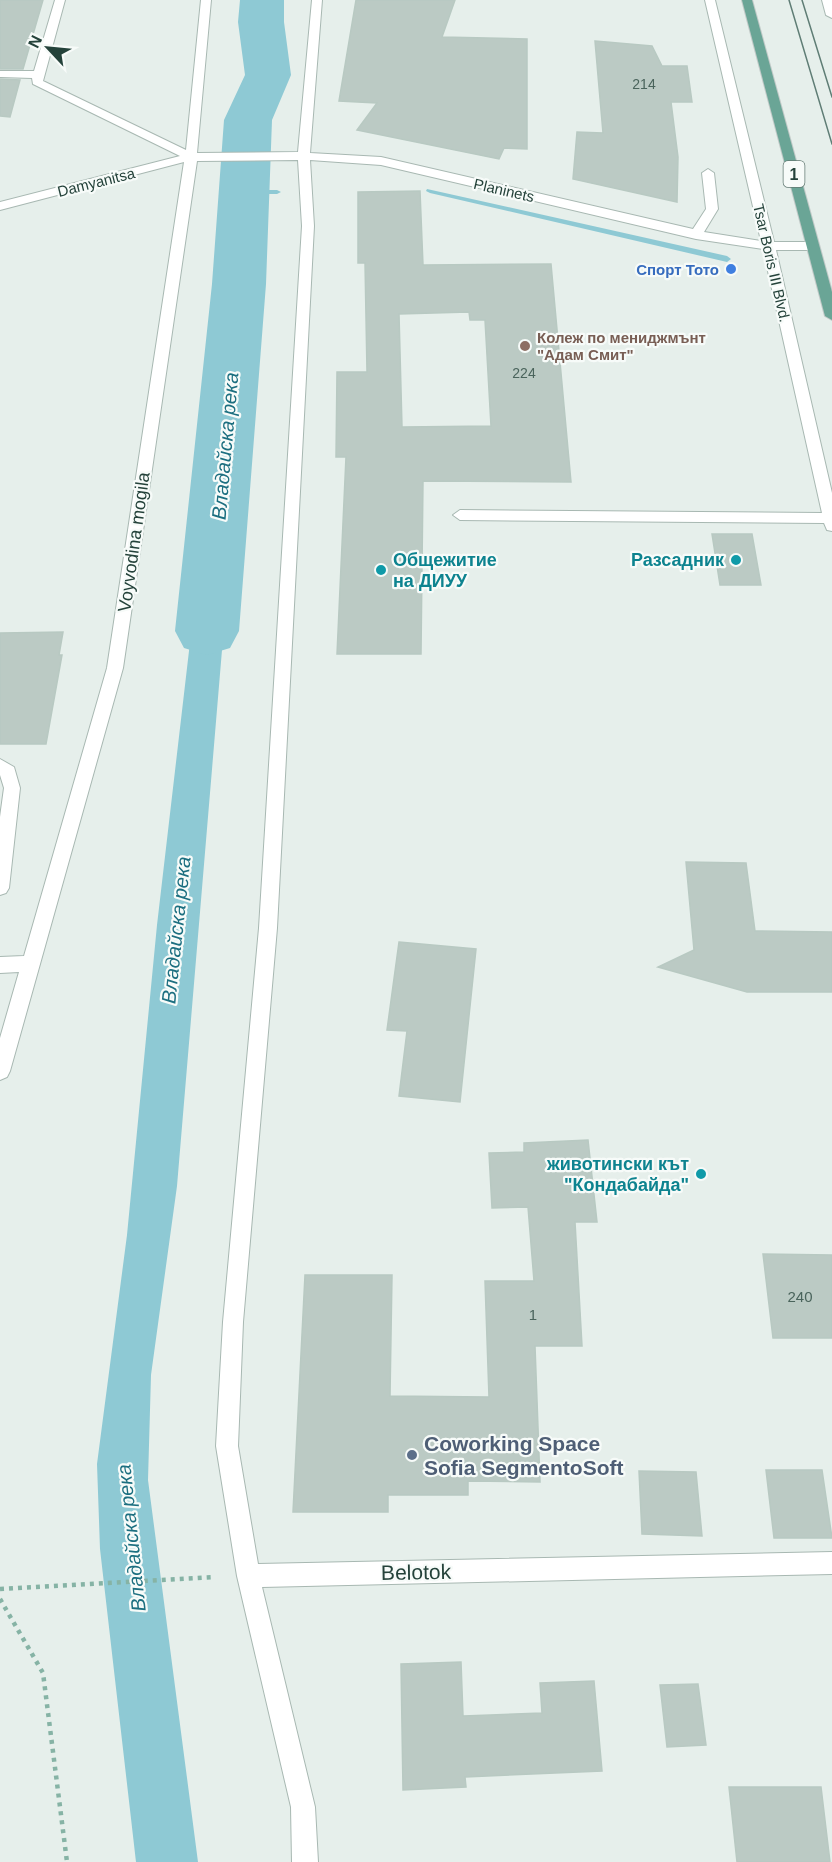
<svg xmlns="http://www.w3.org/2000/svg" width="832" height="1862" viewBox="0 0 832 1862" font-family="Helvetica,sans-serif">
<style>
.water{fill:#8ec9d4}
.lines{fill:none;stroke-linecap:round;stroke-linejoin:round}
.stream{fill:#8ec9d4;fill-rule:evenodd}
.river{fill:#8ec9d4;fill-rule:evenodd}
.building{fill:#bbcac4;stroke:#b8c9c2;stroke-width:1.5;fill-rule:evenodd}
.minor-casing{stroke:#a8b8b2;stroke-width:2}
.major-casing{stroke:#c2cac8;stroke-width:2}
.path{stroke:#86b3a5;stroke-width:4.5;stroke-dasharray:4 5;stroke-linecap:butt}
.minor{fill:#fff;fill-rule:evenodd}
.major{fill:#6aa596;fill-rule:evenodd}
.tram{stroke:#5f7d75;stroke-width:1.5}
.shop-dot{fill:#3f7fe0;stroke:#f7fbf9;stroke-width:2}
.education-dot{fill:#8d6e63;stroke:#f7fbf9;stroke-width:2}
.culture-dot{fill:#0f9aa8;stroke:#f7fbf9;stroke-width:2}
.service-dot{fill:#5c6f8a;stroke:#f7fbf9;stroke-width:2}
.labels{text-anchor:middle;dominant-baseline:central;stroke-width:4.5;stroke-linejoin:round;paint-order:stroke}
.far-number-label{font-size:14px;fill:#4a645c}
.far-street-label{font-size:15px;fill:#24423a;stroke:#f7fbf9}
.far-shop-label{font-size:15px;font-weight:bold;fill:#366cbe;stroke:#f7fbf9;text-anchor:end}
.far-education-label{font-size:15px;font-weight:bold;fill:#785e54;stroke:#f7fbf9;text-anchor:start}
.number-label{font-size:15px;fill:#4a645c}
.shield{fill:#f7fbf9;stroke:#637a73;stroke-width:1.5}
.shield-label{font-size:16px;font-weight:bold;fill:#24423a}
.street-label{font-size:18px;fill:#24423a;stroke:#f7fbf9}
.culture-label{font-size:18px;font-weight:bold;fill:#0d838f;stroke:#f7fbf9;text-anchor:end}
.water-label{font-size:20px;font-style:italic;fill:#1c6f80;stroke:#f7fbf9}
.near-service-label{font-size:21px;font-weight:bold;fill:#4e5e75;stroke:#f7fbf9;text-anchor:start}
.near-street-label{font-size:21px;fill:#24423a;stroke:#f7fbf9}
</style>
<rect width="100%" height="100%" fill="#e6efeb"/>
<!-- water -->
<path class="water" d="M203 531H232L177 1186 151 1375 148 1480 198 1862H136L100 1549 97 1464 127 1235 157 925Z"/>
<g class="lines">
<!-- stream -->
<path class="stream" d="M427 189 727 256 731 259 727 262 430 193 426 191Z
M241 190H277L281 192 277 194H241Z"/>
<!-- river -->
<path class="river" d="M240 0H284V22L291 75 272 120 266 284 239 631 230 648 207 655 184 648 175 631 212 284 224 120 245 75 238 22Z"/>
</g>
<!-- building -->
<path class="building" d="M0 0H43L23 69H0Z
M356 0H455L442 37 527 39V149L504 148 499 159 357 130 377 103 339 101Z
M595 41 652 46 662 66H687L692 102H671L678 157 677 202 573 179 577 132 603 133Z
M0 79 20 80 10 117 0 116Z
M420 191 423 265 551 264 571 482 423 481 421 654H337L346 457H336L337 372H367L365 263H358V192ZM469 312 470 320H485L491 426 402 427 399 314Z
M712 534H752L761 585H720Z
M63 632 59 655H62L46 744H0V633Z
M686 862 746 863 755 931 832 932V992H747L658 967 694 950Z
M399 942 476 949 460 1102 399 1096 407 1031 387 1030Z
M588 1140 597 1222H575L582 1346H535L540 1482 468 1481V1495H388V1512H293L305 1275H392L390 1396 489 1397 485 1281H534L528 1207 492 1208 489 1153 524 1152V1143Z
M763 1254 832 1255V1338H773Z
M766 1470H822L832 1538H774Z
M639 1471 696 1472 702 1536 642 1534Z
M461 1662 463 1716 542 1713 540 1683 594 1681 602 1771 465 1777 466 1787 403 1790 401 1664Z
M698 1684 706 1745 667 1747 660 1685Z
M729 1787H821L830 1862H737Z"/>
<g class="lines">
<!-- minor casing -->
<g class="minor-casing">
<path id="minor" d="M55 0H65L43 81 186 150 201 0H211L197 153 298 152 312 0H322L310 153 381 157 693 229 706 209 702 173 708 169 714 173 718 209 704 232 761 241 705 0H715L774 242H813L819 246 813 250H776L832 493V531L827 530 824 523 460 520 453 515 460 510 822 513 763 249 696 239 381 165 310 160 314 226 277 928 243 1322 238 1446 258 1564 832 1552V1574L262 1587 315 1807 318 1862H292L291 1807 237 1576 216 1446 223 1322 259 928 302 226 298 160 197 161 123 668 10 1071 7 1077 0 1080V1038L19 972 0 973V957L24 956 107 668 184 162 0 210V202L180 156 33 84 32 78 0 77V71H34Z
M822 0H832V18L826 15Z
M0 759 14 767 20 788 9 888 6 893 0 895V817L4 788 0 775Z"/>
</g>
<!-- major casing -->
<g class="major-casing">
<path id="major" d="M742 0H752L832 292V320L825 316Z"/>
</g>
<!-- path -->
<path class="path" d="M0 1589 215 1577
M0 1599 43 1673 67 1862"/>
<!-- minor -->
<use href="#minor" class="minor"/>
<!-- major -->
<use href="#major" class="major"/>
<!-- tram -->
<path class="tram" d="M789 0 832 144
M802 0 832 97"/>
</g>
<!-- markers -->
<circle class="shop-dot" cx="731" cy="269" r="6"/>
<circle class="education-dot" cx="525" cy="346" r="6"/>
<g class="culture-dot">
<circle cx="736" cy="560" r="6"/>
<circle cx="381" cy="570" r="6"/>
<circle cx="701" cy="1174" r="6"/>
</g>
<circle class="service-dot" cx="412" cy="1455" r="6"/>
<g class="labels">
<!-- far-number labels -->
<g class="far-number-label">
<text x="644" y="84">214</text>
<text x="524" y="373">224</text>
</g>
<!-- far-street labels -->
<g class="far-street-label">
<text transform="translate(96 182) rotate(-14)">Damyanitsa</text>
<text transform="translate(504 190) rotate(13)">Planinets</text>
<text transform="translate(772 263) rotate(77)">Tsar Boris III Blvd.</text>
</g>
<!-- far-shop labels -->
<g class="far-shop-label">
<text x="719" y="269">Спорт Тото</text>
</g>
<!-- far-education labels -->
<g class="far-education-label">
<text x="537" y="337">Колеж по мениджмънт<tspan x="537" dy="17">"Адам Смит"</tspan></text>
</g>
<!-- number labels -->
<g class="number-label">
<text x="800" y="1296">240</text>
<text x="533" y="1314">1</text>
</g>
<!-- shield labels -->
<rect class="shield" x="783.5" y="161" width="21" height="26" rx="4.5"/>
<g class="shield-label">
<text x="794" y="174">1</text>
</g>
<!-- street labels -->
<g class="street-label">
<text transform="translate(134 542) rotate(-82)">Voyvodina mogila</text>
</g>
<!-- culture labels -->
<g class="culture-label">
<text x="393" y="560" text-anchor="start">Общежитие<tspan x="393" dy="21">на ДИУУ</tspan></text>
<text x="724" y="560">Разсадник</text>
<text x="689" y="1164">животински кът<tspan x="689" dy="21">"Кондабайда"</tspan></text>
</g>
<!-- water labels -->
<g class="water-label">
<text transform="translate(225 446) rotate(-85)">Владайска река</text>
<text transform="translate(176 930) rotate(-84)">Владайска река</text>
<text transform="translate(131 1538) rotate(-96)">Владайска река</text>
</g>
<!-- near-service labels -->
<g class="near-service-label">
<text x="424" y="1443">Coworking Space<tspan x="424" dy="24">Sofia SegmentoSoft</tspan></text>
</g>
<!-- near-street labels -->
<g class="near-street-label">
<text transform="translate(416 1572) rotate(-1)">Belotok</text>
</g>
</g>
<!-- north arrow -->
<g transform="translate(48 48) rotate(296)" stroke="#f7fbf9" stroke-width="4.5" paint-order="stroke">
<path d="M0-4.5L10 22L0 15L-10 22Z" fill="#24423a"/>
<text y="-9" font-size="16" font-weight="bold" text-anchor="middle" fill="#24423a">N</text>
</g>
</svg>
